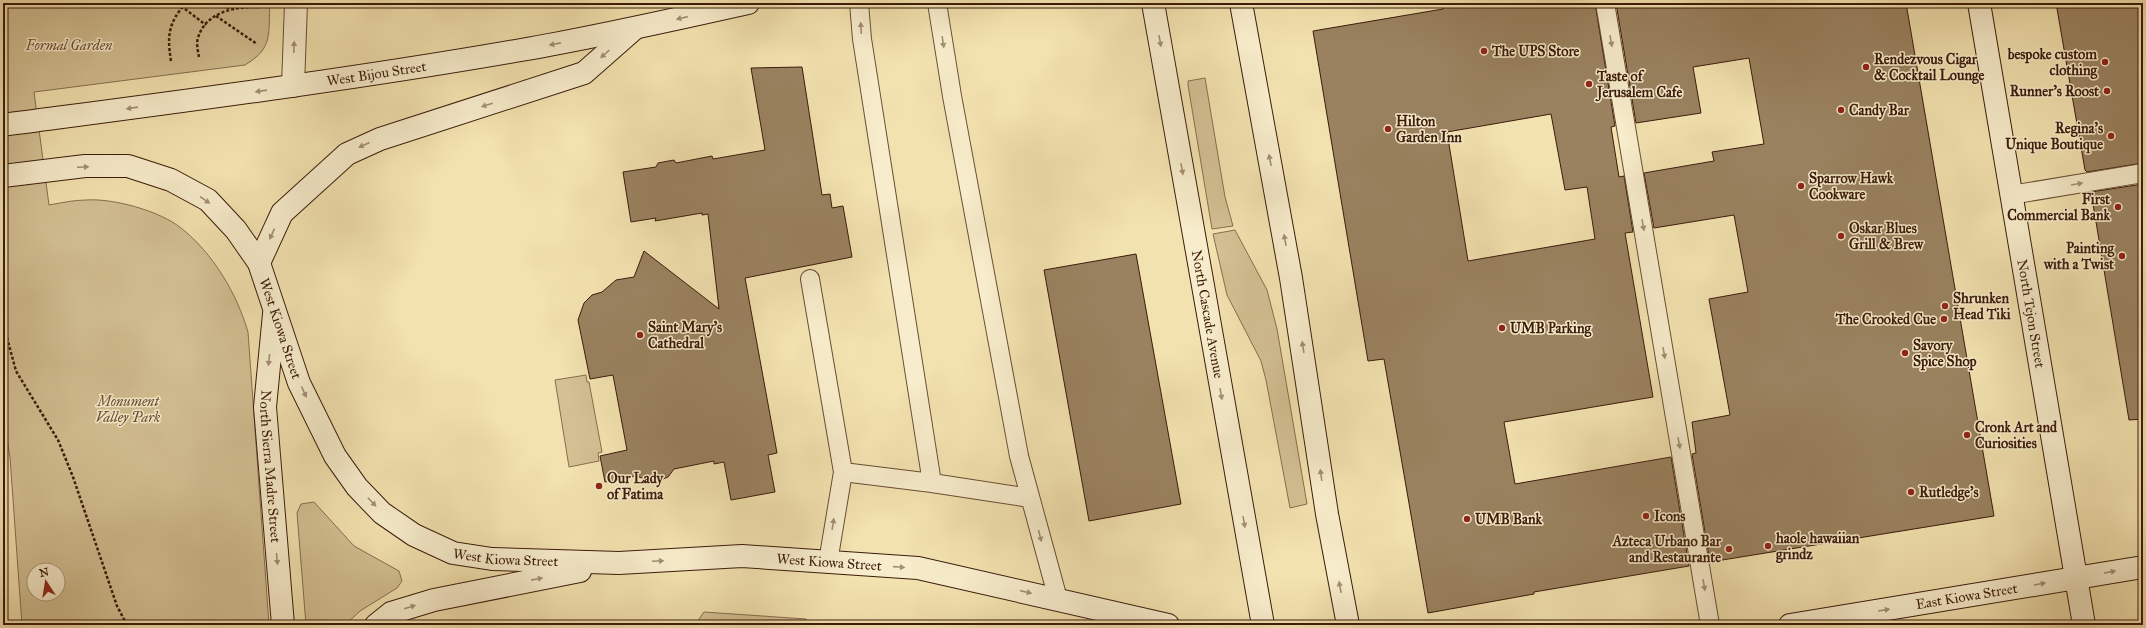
<svg xmlns="http://www.w3.org/2000/svg" width="2146" height="628" viewBox="0 0 2146 628" font-family="'IM FELL Great Primer',serif">
<style>
.green{fill:#d3c093;stroke:#876e4f;fill-rule:evenodd}
.building{fill:#9a8260;stroke:#3b1b0b;fill-rule:evenodd}
.lines{fill:none;stroke-linecap:round;stroke-linejoin:round}
.lane-casing{stroke:#694d34;stroke-width:20}
.street-casing{stroke:#694d34;stroke-width:24}
.secondary-casing{stroke:#3b1b0b;stroke-width:24}
.path{stroke:#3b1b0b;stroke-width:2.5;stroke-dasharray:3 2;stroke-linecap:butt}
.lane{stroke:#f7eccb;stroke-width:18}
.street{stroke:#f7eccb;stroke-width:22}
.secondary{stroke:#f7eccb;stroke-width:22}
.oneway{fill:#a28e75}
.poi-dot{fill:#8f2418;stroke:#f7eccb;stroke-width:1.5}
.labels{text-anchor:middle;dominant-baseline:central;stroke-width:3;stroke-linejoin:round;paint-order:stroke}
.park-label{font-size:14px;font-style:italic;fill:#694d34;stroke:#f7eccb}
.poi-label{font-size:14px;font-weight:bold;fill:#3b1b0b;stroke:#f7eccb;text-anchor:start}
.street-label{font-size:14px;fill:#3b1b0b;stroke:#f7eccb}
</style>
<rect width="100%" height="100%" fill="#f2e2af"/>
<filter id="stains"><feTurbulence type="fractalNoise" baseFrequency=".005" numOctaves="4"/><feColorMatrix values="0 0 0 0 .2 0 0 0 0 .09 0 0 0 0 .02 0 0 0 .5 -.17"/></filter>
<radialGradient id="worn" r=".72"><stop offset=".6" stop-color="#630" stop-opacity="0"/><stop offset="1" stop-color="#630" stop-opacity=".3"/></radialGradient>
<!-- green -->
<path class="green" d="M3 3H270C268 33 274 48 245 65L34 92 49 205C61 203 73 200 86 200 113 198 160 211 181 228 213 253 237 294 248 332L269 625H22L10 457 3 416ZM34 570H58V594H34Z
M1205 78 1225 197 1233 226 1212 229 1188 85V81Z
M1235 230 1267 290 1277 329 1307 504 1290 508 1266 380 1261 361 1227 295 1213 234Z
M586 375 587 382H589L602 452 598 453 599 461 569 467 555 380Z
M314 502 354 546 399 571 402 581 397 588 360 611 345 625H306L297 513 301 504Z
M704 612 806 619 807 625H695Z"/>
<!-- building -->
<path class="building" d="M1460 3H1595L1615 126 1611 127 1619 177 1624 176 1633 232 1625 233 1653 397 1504 422 1515 484 1671 457 1689 566 1534 592V594L1428 613 1384 359 1368 361 1313 31 1443 9 1442 6ZM1551 114 1565 190 1587 187 1595 239 1468 261 1447 132Z
M1616 3H1906L1994 516 1710 562 1692 454 1696 453 1692 422 1730 415 1709 299 1748 292 1734 215 1654 228 1644 173 1714 161 1712 152 1764 144 1749 58 1693 67 1701 113 1636 123Z
M2056 3H2143V163L2087 172 2085 170Z
M802 67 822 195 830 194 832 208 843 206 852 257 745 278 777 453 768 455 775 492 731 500 724 462 714 464V461L674 469 668 477 655 482 636 476 605 482 600 456 627 450 613 375 590 379 578 320 584 303 592 295 602 292 616 280 634 277 644 251 719 309 708 214 702 215V213L655 221 656 218 631 222 623 172 656 167 658 163 674 160 676 163 712 156 713 159 765 150 751 68Z
M2143 184V419L2129 420 2091 192Z
M1136 254 1181 504 1089 521 1044 270Z"/>
<g class="lines">
<!-- lane casing -->
<g class="lane-casing">
<path id="lane" d="M859 3 862 39 932 483 1030 498
M937 3 952 96 1019 456 1058 599
M1605 3 1710 625
M2011 195 2143 173
M810 279 843 472 828 562
M843 472 932 483"/>
</g>
<!-- street casing -->
<g class="street-casing">
<path id="street" d="M293 86 296 3"/>
</g>
<!-- secondary casing -->
<g class="secondary-casing">
<g id="secondary">
<path id="s1" d="M1153 3 1263 625"/>
<path d="M1241 3 1291 278 1327 514 1348 625"/>
<path id="s2" d="M1979 3 2084 625"/>
<path id="s3" d="M3 125C176 102 349 80 521 50 597 37 672 20 748 3"/>
<path id="s4" d="M3 176 85 166H128L171 180 208 200 236 230 259 263 299 383 335 456 357 487 382 513 414 535 453 553 492 559 619 563 742 556 918 568 1168 625"/>
<path d="M259 263 282 213 347 154 380 139 584 73 634 29"/>
<path id="s5" d="M274 314 265 407 283 625"/>
<path d="M376 625 391 613 434 600 580 571"/>
<path id="s6" d="M1790 625 2143 567"/>
</g>
</g>
<!-- path -->
<path class="path" d="M177 3 206 25
M227 3 228 9
M216 16 257 44
M199 57C198 51 196 44 198 38 205 12 236 6 259 7
M171 61C167 36 168 23 186 3
M3 323 16 371 58 440 73 477 117 606 127 625"/>
<!-- lane -->
<use href="#lane" class="lane"/>
<!-- street -->
<use href="#street" class="street"/>
<!-- secondary -->
<use href="#secondary" class="secondary"/>
</g>
<!-- one-way arrows -->
<defs><path id="oneway-solid" d="M-6-.8H1V-3.2L6.5 0L1 3.2V.8H-6Z"/></defs>
<g class="oneway">
<use href="#oneway-solid" transform="translate(682 18) rotate(167)"/>
<use href="#oneway-solid" transform="translate(861 28) rotate(-93)"/>
<use href="#oneway-solid" transform="translate(1160 41) rotate(80)"/>
<use href="#oneway-solid" transform="translate(1611 41) rotate(80)"/>
<use href="#oneway-solid" transform="translate(943 42) rotate(82)"/>
<use href="#oneway-solid" transform="translate(555 44) rotate(169)"/>
<use href="#oneway-solid" transform="translate(294 47) rotate(-88)"/>
<use href="#oneway-solid" transform="translate(605 54) rotate(138)"/>
<use href="#oneway-solid" transform="translate(261 91) rotate(172)"/>
<use href="#oneway-solid" transform="translate(487 105) rotate(162)"/>
<use href="#oneway-solid" transform="translate(132 108) rotate(172)"/>
<use href="#oneway-solid" transform="translate(364 145) rotate(156)"/>
<use href="#oneway-solid" transform="translate(1270 160) rotate(-101)"/>
<use href="#oneway-solid" transform="translate(83 167) rotate(-3)"/>
<use href="#oneway-solid" transform="translate(1182 169) rotate(80)"/>
<use href="#oneway-solid" transform="translate(2077 184) rotate(-10)"/>
<use href="#oneway-solid" transform="translate(205 200) rotate(35)"/>
<use href="#oneway-solid" transform="translate(1643 225) rotate(80)"/>
<use href="#oneway-solid" transform="translate(272 234) rotate(115)"/>
<use href="#oneway-solid" transform="translate(1285 240) rotate(-100)"/>
<use href="#oneway-solid" transform="translate(1303 347) rotate(-99)"/>
<use href="#oneway-solid" transform="translate(1664 353) rotate(80)"/>
<use href="#oneway-solid" transform="translate(269 360) rotate(96)"/>
<use href="#oneway-solid" transform="translate(304 392) rotate(66)"/>
<use href="#oneway-solid" transform="translate(1221 394) rotate(80)"/>
<use href="#oneway-solid" transform="translate(1679 443) rotate(80)"/>
<use href="#oneway-solid" transform="translate(1321 475) rotate(-98)"/>
<use href="#oneway-solid" transform="translate(372 502) rotate(46)"/>
<use href="#oneway-solid" transform="translate(1244 522) rotate(80)"/>
<use href="#oneway-solid" transform="translate(833 524) rotate(-81)"/>
<use href="#oneway-solid" transform="translate(1040 536) rotate(76)"/>
<use href="#oneway-solid" transform="translate(277 559) rotate(85)"/>
<use href="#oneway-solid" transform="translate(658 561) rotate(-3)"/>
<use href="#oneway-solid" transform="translate(899 567) rotate(4)"/>
<use href="#oneway-solid" transform="translate(2110 572) rotate(-10)"/>
<use href="#oneway-solid" transform="translate(537 579) rotate(-11)"/>
<use href="#oneway-solid" transform="translate(2040 584) rotate(-10)"/>
<use href="#oneway-solid" transform="translate(1704 585) rotate(80)"/>
<use href="#oneway-solid" transform="translate(1340 587) rotate(-101)"/>
<use href="#oneway-solid" transform="translate(1026 592) rotate(13)"/>
<use href="#oneway-solid" transform="translate(410 607) rotate(-17)"/>
<use href="#oneway-solid" transform="translate(1884 610) rotate(-9)"/>
</g>
<!-- markers -->
<g class="poi-dot">
<circle cx="1484" cy="51" r="4"/>
<circle cx="2105" cy="62" r="4"/>
<circle cx="1866" cy="67" r="4"/>
<circle cx="1589" cy="84" r="4"/>
<circle cx="2107" cy="91" r="4"/>
<circle cx="1841" cy="110" r="4"/>
<circle cx="1388" cy="129" r="4"/>
<circle cx="2111" cy="136" r="4"/>
<circle cx="1801" cy="186" r="4"/>
<circle cx="2118" cy="207" r="4"/>
<circle cx="1841" cy="236" r="4"/>
<circle cx="2122" cy="256" r="4"/>
<circle cx="1945" cy="306" r="4"/>
<circle cx="1944" cy="319" r="4"/>
<circle cx="1502" cy="328" r="4"/>
<circle cx="640" cy="335" r="4"/>
<circle cx="1905" cy="353" r="4"/>
<circle cx="1967" cy="435" r="4"/>
<circle cx="599" cy="486" r="4"/>
<circle cx="1911" cy="492" r="4"/>
<circle cx="1646" cy="516" r="4"/>
<circle cx="1467" cy="519" r="4"/>
<circle cx="1768" cy="546" r="4"/>
<circle cx="1729" cy="549" r="4"/>
</g>
<g class="labels">
<!-- park labels -->
<g class="park-label">
<text x="69" y="45">Formal Garden</text>
<text x="128" y="401">Monument<tspan x="128" dy="16">Valley Park</tspan></text>
</g>
<!-- poi labels -->
<g class="poi-label">
<text x="1492" y="51">The UPS Store</text>
<text x="2097" y="54" text-anchor="end">bespoke custom<tspan x="2097" dy="16">clothing</tspan></text>
<text x="1874" y="59">Rendezvous Cigar<tspan x="1874" dy="16">&amp; Cocktail Lounge</tspan></text>
<text x="1597" y="76">Taste of<tspan x="1597" dy="16">Jerusalem Cafe</tspan></text>
<text x="2099" y="91" text-anchor="end">Runner's Roost</text>
<text x="1849" y="110">Candy Bar</text>
<text x="1396" y="121">Hilton<tspan x="1396" dy="16">Garden Inn</tspan></text>
<text x="2103" y="128" text-anchor="end">Regina's<tspan x="2103" dy="16">Unique Boutique</tspan></text>
<text x="1809" y="178">Sparrow Hawk<tspan x="1809" dy="16">Cookware</tspan></text>
<text x="2110" y="199" text-anchor="end">First<tspan x="2110" dy="16">Commercial Bank</tspan></text>
<text x="1849" y="228">Oskar Blues<tspan x="1849" dy="16">Grill &amp; Brew</tspan></text>
<text x="2114" y="248" text-anchor="end">Painting<tspan x="2114" dy="16">with a Twist</tspan></text>
<text x="1953" y="298">Shrunken<tspan x="1953" dy="16">Head Tiki</tspan></text>
<text x="1936" y="319" text-anchor="end">The Crooked Cue</text>
<text x="648" y="327">Saint Mary's<tspan x="648" dy="16">Cathedral</tspan></text>
<text x="1510" y="328">UMB Parking</text>
<text x="1913" y="345">Savory<tspan x="1913" dy="16">Spice Shop</tspan></text>
<text x="1975" y="427">Cronk Art and<tspan x="1975" dy="16">Curiosities</tspan></text>
<text x="607" y="478">Our Lady<tspan x="607" dy="16">of Fatima</tspan></text>
<text x="1919" y="492">Rutledge's</text>
<text x="1654" y="516">Icons</text>
<text x="1475" y="519">UMB Bank</text>
<text x="1776" y="538">haole hawaiian<tspan x="1776" dy="16">grindz</tspan></text>
<text x="1721" y="541" text-anchor="end">Azteca Urbano Bar<tspan x="1721" dy="16">and Restaurante</tspan></text>
</g>
<!-- street labels -->
<g class="street-label">
<text stroke="none"><textPath href="#s3" startOffset="377">West Bijou Street</textPath></text>
<text stroke="none"><textPath href="#s1" startOffset="316">North Cascade Avenue</textPath></text>
<text stroke="none"><textPath href="#s2" startOffset="315">North Tejon Street</textPath></text>
<text stroke="none"><textPath href="#s4" startOffset="363">West Kiowa Street</textPath></text>
<text stroke="none"><textPath href="#s5" startOffset="153">North Sierra Madre Street</textPath></text>
<text stroke="none"><textPath href="#s4" startOffset="711">West Kiowa Street</textPath></text>
<text stroke="none"><textPath href="#s4" startOffset="1035">West Kiowa Street</textPath></text>
<text stroke="none"><textPath href="#s6" startOffset="179">East Kiowa Street</textPath></text>
</g>
</g>
<!-- margin -->
<rect width="2146" height="628" fill="none" stroke="#f2e2af" stroke-width="16"/>
<rect x="4" y="4" width="2138" height="620" fill="none" stroke="#3b1b0b" stroke-width="2"/>
<rect x="8" y="8" width="2130" height="612" fill="none" stroke="#3b1b0b"/>
<!-- north arrow -->
<g transform="translate(46 582) rotate(348)"><circle r="19" fill="#f7eccb" stroke="#ac987e"/>
<path d="M0-3L7 15L0 10L-7 15Z" fill="#8f2418"/>
<text y="-6" font-size="11" font-weight="bold" text-anchor="middle" fill="#3b1b0b">N</text>
</g>
<rect width="100%" height="100%" filter="url(#stains)"/>
<rect width="100%" height="100%" fill="url(#worn)"/>
</svg>
